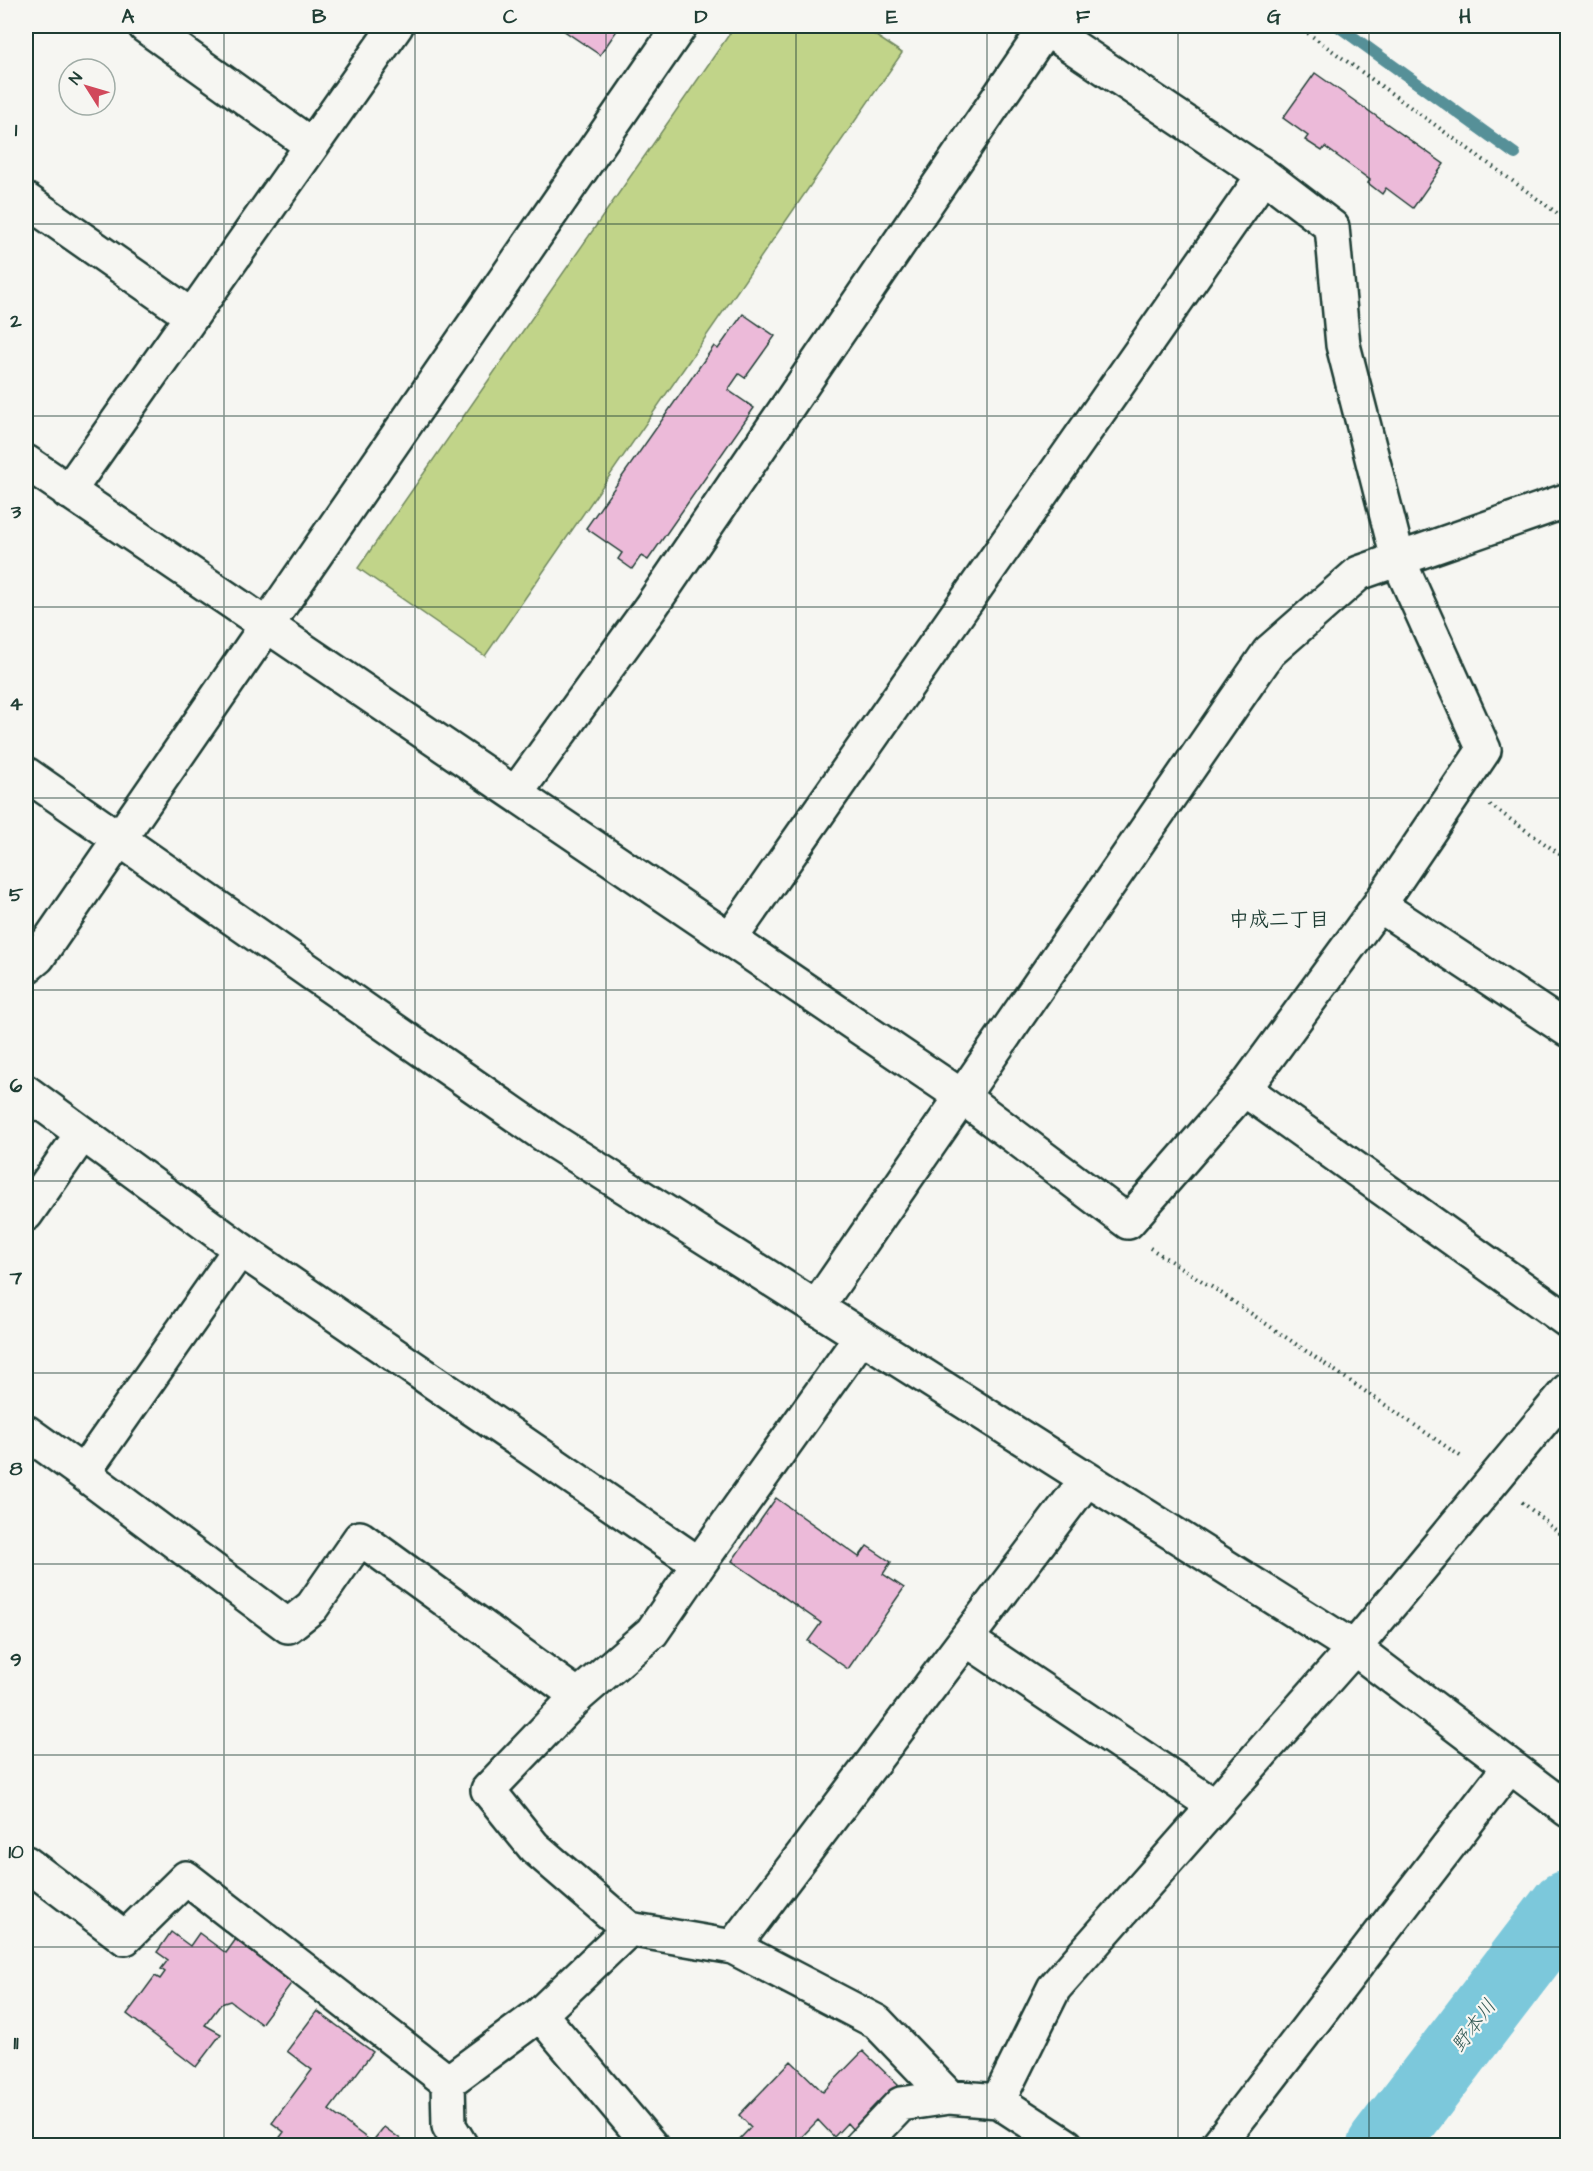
<svg xmlns="http://www.w3.org/2000/svg" width="1593" height="2171" viewBox="0 0 1593 2171" font-family="'Architects Daughter','Klee One',sans-serif">
<style>
.green{fill:#c1d489;stroke:#70885e;stroke-width:1.5}
.lines{fill:none;stroke-linecap:round;stroke-linejoin:round}
.stream{stroke:#579098;stroke-width:12}
.river{stroke:#7cc8db;stroke-width:70}
.building{fill:#ecbad9;stroke:#1f3d34;stroke-width:1.5}
.minor-casing{stroke:#1f3d34;stroke-width:38}
.path{stroke:#1f3d34;stroke-width:4;stroke-dasharray:1.5 4.5;stroke-linecap:butt}
.minor{stroke:#f6f6f2;stroke-width:33}
.grid{fill:none;stroke:#1f3d34;stroke-width:1.5;stroke-opacity:0.55}
.labels{text-anchor:middle;dominant-baseline:central;stroke-width:4.5;stroke-linejoin:round;paint-order:stroke}
.neighbourhood-label{font-size:20px;font-weight:bold;fill:#1f3d34;stroke:#f6f6f2}
.water-label{font-size:20px;font-style:italic;fill:#325955;stroke:#f6f6f2}
.neatline{fill:none;stroke:#1f3d34;stroke-width:2}
.grid-label{font-size:20px;text-anchor:middle;font-weight:bold;fill:#1f3d34}
</style>
<rect width="100%" height="100%" fill="#f6f6f2"/>
<filter id="ink" filterUnits="userSpaceOnUse"><feTurbulence type="fractalNoise" baseFrequency=".0167" numOctaves="2"/><feDisplacementMap in="SourceGraphic" scale="12" xChannelSelector="R" yChannelSelector="G"/><feConvolveMatrix kernelMatrix="1 2 1 2 8 2 1 2 1" color-interpolation-filters="sRGB"/></filter>
<g filter="url(#ink)">
<!-- green -->
<path class="green" d="M735 26H861L902 53 485 656 358 568Z"/>
<g class="lines">
<!-- stream -->
<path class="stream" d="M1338 26 1515 154"/>
<!-- river -->
<path class="river" d="M1382 2146 1565 1906"/>
</g>
<!-- building -->
<path class="building" d="M557 26H620L600 55Z
M1315 73 1444 164 1413 208 1386 188 1382 194 1368 183 1370 180 1325 147 1322 151 1305 140 1308 136 1283 118Z
M743 314 775 336 745 378 739 374 728 390 754 408 648 560 641 556 632 569 618 559 622 553 586 528 714 346 718 349Z
M776 1498 859 1557 867 1546 891 1562 883 1574 904 1588 848 1669 808 1641 821 1623 732 1561Z
M171 1932 190 1946 199 1933 226 1953 236 1939 293 1981 261 2024 230 2001 221 2004 205 2025 221 2034 196 2067 127 2014 155 1976 160 1979 165 1972 161 1969 168 1960 157 1952Z
M317 2011 373 2052 329 2110 372 2142 384 2127 410 2146 275 2144 284 2132 272 2123 312 2070 287 2051Z
M863 2051 898 2085 854 2131 847 2123 834 2137 818 2120 793 2146H739L736 2143 751 2127 739 2115 791 2061 823 2092Z"/>
<g class="lines">
<!-- minor casing -->
<g class="minor-casing">
<path id="minor" d="M145 26 311 145
M26 200 190 315
M26 462 961 1096 1128 1222 1244 1089 1379 905 1484 750 1398 559 1343 345 1332 227 1264 175 1042 26
M68 492 396 26
M26 774 550 1139 1354 1648 1568 1810
M516 793 650 608 1046 28
M1379 905 1568 1030
M730 939 1264 175
M26 967 38 957 680 26
M1244 1089 1568 1321
M26 1092 240 1249 83 1473 26 1432
M26 1214 82 1134
M240 1249 699 1564 861 1337
M816 1308 1269 652 1359 573 1568 500
M83 1473 288 1626 312 1607 360 1538 578 1696
M966 1639 1213 1805
M26 1863 125 1938 186 1878 448 2082 540 2014 629 1929 733 1947 877 2022 949 2097
M629 1929 534 1847 488 1790 578 1696 652 1632 699 1564
M733 1947 1087 1479
M540 2014 651 2146
M448 2082 449 2126 461 2146
M998 2101 1054 1988 1354 1648 1568 1390
M861 2146 901 2104 949 2097 998 2101 1067 2146
M1217 2146 1510 1766"/>
</g>
<!-- path -->
<path class="path" d="M1298 26 1568 221
M1490 805 1568 860
M1150 1248 1218 1291 1463 1458
M1522 1502 1568 1540"/>
<!-- minor -->
<use href="#minor" class="minor"/>
</g>
</g>
<!-- grid -->
<path class="grid" d="M224 26V2146M415 26V2146M606 26V2146M796 26V2146M987 26V2146M1178 26V2146M1369 26V2146M26 224H1568M26 416H1568M26 607H1568M26 798H1568M26 990H1568M26 1181H1568M26 1373H1568M26 1564H1568M26 1755H1568M26 1947H1568"/>
<g class="labels">
<!-- neighbourhood labels -->
<g class="neighbourhood-label">
<text x="1279" y="920">中成二丁目</text>
</g>
<!-- water labels -->
<g class="water-label">
<text transform="translate(1474 2026) rotate(-53)">野本川</text>
</g>
</g>
<!-- margin -->
<rect width="1593" height="2171" fill="none" stroke="#f6f6f2" stroke-width="66"/>
<!-- north arrow -->
<g transform="translate(87 87) rotate(307)"><circle r="28" fill="#f6f6f2" stroke="#a0aca6" stroke-width="1.5"/>
<path d="M0-4.5L10 22L0 15L-10 22Z" fill="#d1495b"/>
<text y="-9" font-size="16" font-weight="bold" text-anchor="middle" fill="#1f3d34">N</text>
</g>
<rect x="33" y="33" width="1527" height="2105" class="neatline"/>
<g class="grid-label">
<text x="128" y="23">A</text>
<text x="319" y="23">B</text>
<text x="510" y="23">C</text>
<text x="701" y="23">D</text>
<text x="892" y="23">E</text>
<text x="1083" y="23">F</text>
<text x="1274" y="23">G</text>
<text x="1465" y="23">H</text>
<text x="16" y="136">1</text>
<text x="16" y="327">2</text>
<text x="16" y="518">3</text>
<text x="16" y="710">4</text>
<text x="16" y="901">5</text>
<text x="16" y="1092">6</text>
<text x="16" y="1284">7</text>
<text x="16" y="1475">8</text>
<text x="16" y="1666">9</text>
<text x="16" y="1858">10</text>
<text x="16" y="2049">11</text>
</g>
</svg>
